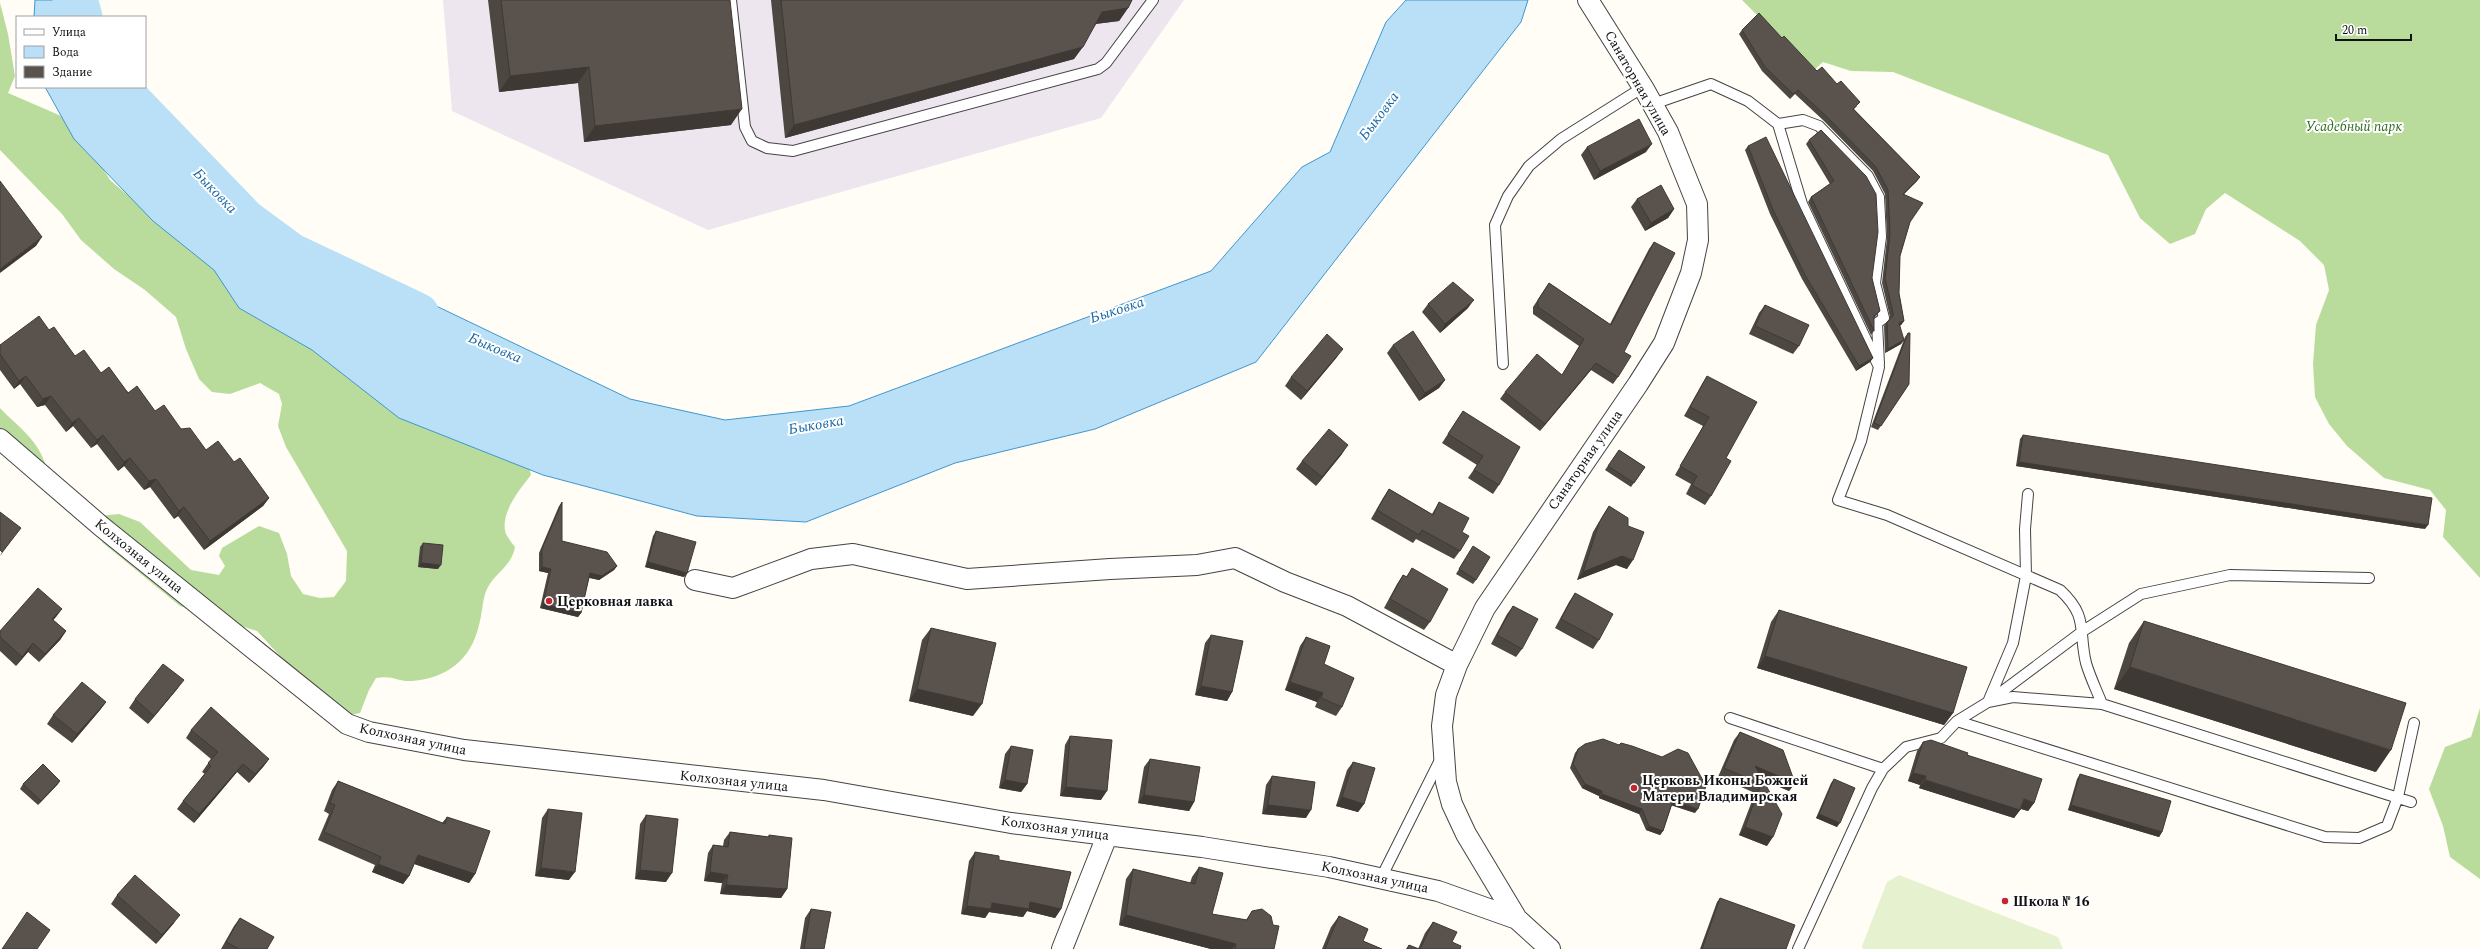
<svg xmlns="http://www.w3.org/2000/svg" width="2480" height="949" viewBox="0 0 2480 949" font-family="Spectral,serif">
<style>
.industrial{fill:#eee6ef}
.forest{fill:#b9dc9c}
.pitch{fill:#e6f2cf}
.water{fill:#b9e0f7;stroke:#3f96cf}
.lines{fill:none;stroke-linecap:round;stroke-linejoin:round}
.river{stroke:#b9e0f7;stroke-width:45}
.service-casing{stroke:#444;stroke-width:12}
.minor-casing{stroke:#444;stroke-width:22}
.service{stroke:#fff;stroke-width:10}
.minor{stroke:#fff;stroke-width:20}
.wall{fill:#4d4742}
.shaded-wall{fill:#3f3936}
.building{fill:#5a524d;stroke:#3f3936}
.poi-dot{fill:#c4262e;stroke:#fff;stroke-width:1.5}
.labels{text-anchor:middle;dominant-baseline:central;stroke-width:4;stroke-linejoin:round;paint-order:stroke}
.street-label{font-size:14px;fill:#111;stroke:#fff}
.park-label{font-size:14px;font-style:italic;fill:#2f6b1f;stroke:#fff}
.poi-label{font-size:14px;font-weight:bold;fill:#111;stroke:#fff;text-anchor:start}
.water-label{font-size:15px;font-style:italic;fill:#1768a6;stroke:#fff}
</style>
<rect width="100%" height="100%" fill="#fffdf5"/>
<!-- industrial -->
<path class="industrial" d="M443 0H1184L1101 118 708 230 452 111Z"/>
<!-- forest -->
<path class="forest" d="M1742 0H2480V578L2443 537 2446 510 2430 490 2384 478 2347 446 2329 424 2315 397 2313 364 2316 325 2329 290 2324 265 2300 241 2225 193 2206 209 2195 234 2170 244 2140 218 2108 155 1893 72 1851 71 1823 62 1813 71Z
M0 3 8 34 15 76 8 93 59 115 78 128 110 180 138 204 528 463 531 475C520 489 499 514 506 534 508 538 512 543 515 547 511 569 491 574 485 594 482 604 482 615 479 625 471 660 447 678 412 681 398 682 394 675 376 678L369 690 360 713 337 718 257 631 180 606 103 543 92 525 99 516 119 514 140 522 191 570 219 575 225 566 219 556 222 548 259 526 279 533 287 554 291 576 303 594 320 598 334 597 346 581 347 551 286 447 278 426 282 404 279 394 260 383 230 394 212 392 199 379 186 349 176 317 145 290 114 269 81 240 62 214 0 150Z
M0 408C19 428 39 440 46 467L40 478 31 479 0 452Z
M2480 708V879L2450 857 2443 826 2429 789 2445 747 2471 737Z"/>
<!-- pitch -->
<path class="pitch" d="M1899 875 2058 937 2063 949H1863L1862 946 1887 882Z"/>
<!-- water -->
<path class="water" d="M35 0H64L71 17H34Z
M1406 0H1528L1521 22 1256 362 1095 429 955 463 806 522 697 516 543 475 399 418 312 350 239 308 214 270 153 221 74 139 45 87H102L106 97 263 260 317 281 430 303 630 399 725 420 849 406 1211 271 1302 167 1330 152 1386 22Z"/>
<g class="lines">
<!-- river -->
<path class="river" d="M75 0 80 17
M115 87 245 222 290 255 417 315"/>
<!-- service casing -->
<g class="service-casing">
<path id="service" d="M731 0 745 127 752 141 767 148 793 151 1098 69 1106 63 1153 0
M1653 104 1711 84 1748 101 1778 124 1802 204 1879 367 1861 441 1838 500 1887 515 2060 590C2089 617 2078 630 2086 663 2090 677 2097 691 2102 704
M1778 124 1803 120 1819 126 1868 176 1879 197 1881 237 1875 283 1884 318 1877 323 1879 364
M1503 364 1495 225 1508 196 1529 166 1561 139 1637 91
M2028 494 2025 529 2026 576 2013 643 1988 702 2083 631 2141 594 2230 575 2369 578
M1730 718 1883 769
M1957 721 2325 837 2359 838 2387 826 2398 797 2414 723
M1381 878 1441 758
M1798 949 1872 788 1883 769 1906 747 1941 738 1957 721 1988 702 2013 697 2102 704 2411 802"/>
</g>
<!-- minor casing -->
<g class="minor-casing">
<path id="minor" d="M0 439 102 527 347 724 369 732 464 750 824 790 1011 823 1202 847 1329 867 1438 891 1517 919 1550 949
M695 580 733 588 811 559 853 554 967 579 1110 569 1197 565 1235 558 1285 582 1347 606 1457 665
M1517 919 1466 834 1452 804 1446 782 1442 726 1446 695 1457 665 1485 608 1638 384 1664 343 1691 273 1698 240 1697 204 1668 132 1644 89 1588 0
M1062 949 1107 836"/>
</g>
<!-- service -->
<use href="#service" class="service"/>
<!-- minor -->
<use href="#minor" class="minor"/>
</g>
<!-- wall -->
<path class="wall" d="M488 0H730L731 125 584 142 578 83 499 92Z
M771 0H1132L1128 8 1119 21 1096 24 1074 59 785 138Z
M1742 30 1782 38 1817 71 1837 84 1857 106 1854 109 1920 177 1917 181 1904 194 1910 222 1900 256 1899 293 1904 321 1901 325 1899 326 1904 340 1901 344 1885 353 1884 326 1887 322 1890 319V317L1882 283 1887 238 1885 194 1873 171 1824 121 1795 94 1790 99 1762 71 1739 34Z
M1821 130 1872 278 1880 311 1874 318V331L1871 335 1808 202 1811 197 1830 184 1806 144 1809 140Z
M1748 146 1873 358 1870 362 1856 371 1802 279 1770 214 1745 150Z
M1587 147 1646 152 1594 180 1581 155Z
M1637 199 1674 209 1668 218 1645 231 1631 207Z
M1654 242 1624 352 1618 377 1613 384 1591 370 1540 431 1500 399 1505 392 1562 375 1579 346 1533 314V307L1549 283 1610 324 1649 249Z
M1428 304 1468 308 1440 333 1422 312Z
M1765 305 1799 346 1793 354 1749 334 1759 313Z
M49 330 75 356 101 373 181 429 206 450 234 462 269 498 263 506 204 550 178 516 174 519 150 487 144 490 124 466 118 471 97 444 91 448 73 426 66 432 45 405 37 407 20 384 14 389 0 370V345Z
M1908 333 1909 384 1878 430 1871 427 1905 337Z
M1393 345 1445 380 1439 388 1419 401 1387 353Z
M1337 357 1301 400 1285 386 1291 377Z
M1707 376 1726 458 1711 496 1705 505 1686 494 1691 484 1675 475 1703 426 1684 416 1702 384Z
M1463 411 1499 485 1493 494 1468 478 1477 465 1442 443Z
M2023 435 2425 529 2016 466 2020 439Z
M1619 450 1645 467 1631 487 1605 470Z
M1342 454 1316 486 1296 469 1302 461Z
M1389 489 1432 514 1439 502 1462 532 1460 551 1454 559 1416 539 1413 543 1371 519 1383 498Z
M562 502V541L617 566 614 570 599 580 589 578 581 613 578 617 540 608 548 573 539 571V553L559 506Z
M1609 506 1628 526 1627 569 1616 565 1577 580 1593 532 1603 515Z
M656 531 684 577 645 567 653 536Z
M423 543 438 569 418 567 420 547Z
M1470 551 1476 580 1473 584 1456 574Z
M1412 568 1430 622 1424 630 1384 608 1397 584 1403 575 1406 577Z
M1575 593 1599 640 1593 649 1555 628 1569 602Z
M1513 606 1522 649 1516 657 1491 644 1507 614Z
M62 609 53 620 66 631 60 640 39 662 28 652 16 666 0 651V631Z
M1779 610 1953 713 1944 725 1757 668 1771 622Z
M2144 621 2376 772 2114 689 2129 643Z
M931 628 973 716 909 701 922 640Z
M1211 635 1232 692 1227 701 1195 695 1205 643Z
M1306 637 1324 664 1342 707 1336 716 1315 707 1317 702 1285 690 1300 646Z
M178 688 148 724 129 708 135 699Z
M106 702 100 710 72 743 47 724 53 715Z
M191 730 269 759 263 767 249 783 237 772 194 823 177 809 183 801 205 774 202 772 211 759 186 738Z
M1740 732 1795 783 1789 791 1763 780 1767 846 1739 835 1755 793 1718 777 1734 740Z
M1070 736 1101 800 1060 796 1065 745Z
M1923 742 1967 755 2034 803 2028 811 2021 809 2014 818 1919 788 1920 785 1908 781 1917 751Z
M1011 746 1027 784 1021 792 999 788 1005 754Z
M1578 749 1695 813 1672 805 1663 831 1660 835 1646 830 1639 814 1599 798V796L1582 788 1570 768 1575 753Z
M1150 759 1194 802 1189 811 1138 803 1144 767Z
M1353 762 1364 804 1358 812 1336 806 1347 770Z
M2080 774 2162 832 2159 837 2068 810 2077 779Z
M1272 776 1306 818 1262 814 1266 785Z
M1834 779 1837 827 1816 818 1831 783Z
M60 781 57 785 38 805 20 789 23 784Z
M338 781 442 823 447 817 475 874 469 883 414 864 409 876 403 884 372 872 375 865 318 840 329 814 324 811 332 790Z
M548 809 569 880 535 876 542 818Z
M646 815 666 882 635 879 640 824Z
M730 832 768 837 769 835 787 889 781 898 720 894 722 883 704 881 708 853 713 845 723 846 724 840Z
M975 852 999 860 1061 909 1055 918 1027 911 1023 917 989 912 985 918 961 914 969 861Z
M1199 867 1212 914 1246 920 1252 911 1274 949H1211L1119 925 1126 879 1133 869 1190 883 1192 877Z
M117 895 174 923 156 944 111 904Z
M1720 898 1786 949H1700L1717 902Z
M811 909 824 949H800L805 918Z
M1339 916 1363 941 1382 949H1322L1331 927Z
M240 918 267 949H221L234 926Z
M1433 922 1452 942 1460 949H1406L1409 945 1418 949 1425 933Z"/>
<!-- shaded-wall -->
<path class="shaded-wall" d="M1128 8 1119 21 1094 24 1102 12Z
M1083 47 1074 59 785 138 794 125Z
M589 67 578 83 499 92 510 76Z
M742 109 731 125 584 142 595 126Z
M1652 144 1646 152 1594 180 1600 171Z
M1920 177 1917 181 1900 198 1903 194Z
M1674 209 1668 218 1645 231 1651 223Z
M42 237 36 246 0 273V269Z
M1474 300 1468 308 1440 333 1445 324Z
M1904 321 1901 325 1896 328 1899 323Z
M1904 340 1901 344 1885 353 1888 349Z
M1343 349 1337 357 1301 400 1307 391Z
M1873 358 1870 362 1856 371 1859 366Z
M1596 363 1591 370 1540 431 1545 424Z
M26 376 20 384 14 389 19 381Z
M1445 380 1439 388 1419 401 1425 393Z
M51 396 45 405 37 407 43 399Z
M79 418 73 426 66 432 72 423Z
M103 435 97 444 91 448 97 440Z
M1348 445 1342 454 1316 486 1322 477Z
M130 458 124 466 118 471 124 462Z
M2019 462 2428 525 2425 529 2016 466Z
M156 479 150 487 144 490 149 481Z
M269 498 263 506 204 550 210 541Z
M184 507 178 516 174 519 179 511Z
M21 528 0 556 2 552Z
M1622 556 1633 560 1627 569 1616 565 1577 580 1583 572Z
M648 562 687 573 684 577 645 567Z
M421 563 441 565 438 569 418 567Z
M617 566 614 570 599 580 587 577 590 573Z
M542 567 551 569 548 573 539 571Z
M543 604 581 613 578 617 540 608Z
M62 609 56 617 46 628 52 619Z
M66 631 60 640 39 662 45 654Z
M33 643 28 652 16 666 22 657Z
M1765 656 1953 713 1944 725 1757 668Z
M2130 667 2391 750 2376 772 2114 689Z
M184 680 178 688 148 724 154 716Z
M1290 682 1323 693 1317 702 1285 690Z
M1201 686 1232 692 1227 701 1195 695Z
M917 689 982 704 973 716 909 701Z
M106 702 100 710 72 743 77 734Z
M269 759 263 767 249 783 255 774Z
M243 764 237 772 194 823 199 814Z
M1755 766 1795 783 1789 791 1749 774Z
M1913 773 1926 776 1920 785 1908 781Z
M1005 780 1027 784 1021 792 999 788Z
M1925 780 2020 810 2014 818 1919 788Z
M60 781 57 785 38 805 41 801Z
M1585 784 1602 791 1599 796 1582 788Z
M1066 787 1107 791 1101 800 1060 796Z
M1602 794 1642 809 1639 814 1599 798Z
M1144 795 1194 802 1189 811 1138 803Z
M1342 797 1364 804 1358 812 1336 806Z
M2024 799 2034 803 2028 811 2018 808Z
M1673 800 1698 809 1695 813 1670 805Z
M1268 805 1311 810 1306 818 1262 814Z
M2071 805 2162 832 2159 837 2068 810Z
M1819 814 1840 823 1837 827 1816 818Z
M1649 826 1663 831 1660 835 1646 830Z
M1745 827 1773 837 1767 846 1739 835Z
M418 855 475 874 469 883 412 863Z
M378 864 409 876 403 884 372 872Z
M541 868 575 872 569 880 535 876Z
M640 870 672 873 666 882 635 879Z
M710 872 728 875 722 883 704 881Z
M726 885 787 889 781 898 720 894Z
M1030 902 1061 909 1055 918 1027 911 1023 917 989 912 985 918 961 914 967 906 992 903Z
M180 915 174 923 156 944 162 935Z
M1126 915 1236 944 1232 949H1211L1119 925Z"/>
<!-- building -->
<path class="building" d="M501 0H730L742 109 595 126 589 67 510 76Z
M781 0H1132L1128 8 1102 12 1083 47 794 125Z
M1759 13 1782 38 1784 36 1817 71 1822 67 1837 84 1841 81 1860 102 1853 109 1920 177 1903 194 1923 203 1910 222 1900 256 1899 293 1904 321 1899 323 1904 340 1888 349 1887 322 1893 316V313L1885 278 1890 233 1888 190 1876 167 1827 117 1798 90 1793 94 1765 67 1742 30Z
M1639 119 1652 144 1600 171 1587 147Z
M1821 130 1866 176 1876 194 1878 232 1872 278 1880 311 1874 316V331L1811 197 1834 181 1809 140Z
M1766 137 1873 358 1859 366 1805 275 1773 210 1748 146Z
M0 181 42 237 0 269Z
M1661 185 1674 209 1651 223 1637 199Z
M1654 242 1675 253 1624 352 1631 356 1618 377 1596 363 1545 424 1505 392 1537 354 1562 375 1584 339 1538 307V300L1549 283 1611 325Z
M1453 282 1474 300 1445 324 1428 304Z
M1765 305 1809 325 1799 346 1755 326Z
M39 316 49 330 54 327 75 356 84 350 101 373 109 367 128 393 137 386 155 411 164 405 181 429 190 428 206 450 218 441 234 462 240 458 269 498 210 541 184 507 179 511 156 479 149 481 130 458 124 462 103 435 97 440 79 418 72 423 51 396 43 399 26 376 19 381 0 354V345Z
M1413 331 1445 380 1425 393 1393 345Z
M1908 333H1910L1909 384 1881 426 1874 423Z
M1327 334 1343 349 1307 391 1291 377Z
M1707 376 1757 402 1726 458 1731 461 1711 496 1692 485 1697 476 1680 466 1709 417 1690 407Z
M1463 411 1520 447 1499 485 1474 470 1483 456 1448 434Z
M1329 429 1348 445 1322 477 1302 461Z
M2023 435 2432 498 2428 525 2019 462Z
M1619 450 1645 467 1634 483 1608 466Z
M1389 489 1433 515 1439 502 1469 518 1462 532 1469 536 1460 551 1422 530 1419 535 1377 510Z
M562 502V541L607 552 617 566 602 576 590 573 581 613 543 604 551 569 542 567V549Z
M1609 506 1628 518V526L1644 532 1633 560 1622 556 1583 572 1599 523Z
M0 512 21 528 2 552 0 550Z
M656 531 696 542 687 573 648 562Z
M423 543 443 545 441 565 421 563Z
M1473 546 1490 557 1476 580 1459 569Z
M1412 568 1448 589 1430 622 1390 599 1403 575 1407 577Z
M38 588 62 609 52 619 66 631 45 654 33 643 22 657 0 637V631Z
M1575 593 1613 614 1599 640 1561 619Z
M1513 606 1538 619 1522 649 1497 635Z
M1779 610 1967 667 1953 713 1765 656Z
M2144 621 2406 703 2391 750 2130 667Z
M931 628 996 643 982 704 917 689Z
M1211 635 1243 641 1232 692 1201 686Z
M1306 637 1330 646 1324 664 1354 678 1342 707 1321 698 1323 693 1290 682Z
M163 664 184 680 154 716 135 699Z
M82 682 106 702 77 734 53 715Z
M211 707 269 759 255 774 243 764 199 814 183 801 211 766 208 763 218 752 191 730Z
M1740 732 1783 750 1795 783 1755 766 1782 814 1773 837 1745 827 1761 784 1724 768Z
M1070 736 1112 740 1107 791 1066 787Z
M1603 739 1619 745 1621 743 1632 746 1662 757 1678 749 1688 753 1706 786 1698 809 1673 800 1663 831 1649 826 1642 809 1602 794V791L1585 784 1573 764 1578 749 1585 744Z
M1931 740 1968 753 1967 755 2042 779 2034 803 2024 799 2020 810 1925 780 1926 776 1913 773 1923 742Z
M1011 746 1033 750 1027 784 1005 780Z
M1150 759 1200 767 1194 802 1144 795Z
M1353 762 1375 768 1364 804 1342 797Z
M43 764 60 781 41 801 23 784Z
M2080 774 2171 801 2162 832 2071 805Z
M1272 776 1315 782 1311 810 1268 805Z
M1834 779 1855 788 1840 823 1819 814Z
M338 781 445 824 447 817 490 831 475 874 418 855 409 876 378 864 381 857 324 832 335 805 330 803Z
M548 809 582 813 575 872 541 868Z
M646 815 678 819 672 873 640 870Z
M730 832 769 837V835L792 838 787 889 726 885 728 875 710 872 713 845 728 847Z
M975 852 999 856V860L1071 872 1061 909 1030 902 1029 909 992 903 991 909 967 906Z
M1199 867 1223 873 1212 914 1247 920 1252 911 1262 909 1271 916 1273 925 1279 926 1274 949H1235L1236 944 1126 915 1133 869 1195 884Z
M135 875 180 915 162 935 117 895Z
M1720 898 1795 925 1786 949H1702Z
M811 909 831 912 824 949H804Z
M27 912 50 930 37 949H2Z
M1339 916 1368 929 1363 941 1382 949H1325Z
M240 918 274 937 267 949H239L226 942Z
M1433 922 1457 932 1452 942 1461 946 1460 949H1420Z
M1409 945 1419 949H1407Z"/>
<!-- markers -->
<g class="poi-dot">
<circle cx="549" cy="601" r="4"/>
<circle cx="1634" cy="788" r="4"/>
<circle cx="2005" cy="901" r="4"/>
</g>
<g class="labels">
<!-- street labels -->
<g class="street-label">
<text transform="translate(1638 83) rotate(60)">Санаторная улица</text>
<text transform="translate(1585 460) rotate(-55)">Санаторная улица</text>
<text transform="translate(139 556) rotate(39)">Колхозная улица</text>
<text transform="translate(413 739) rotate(12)">Колхозная улица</text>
<text transform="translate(734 781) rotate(6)">Колхозная улица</text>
<text transform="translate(1055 828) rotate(8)">Колхозная улица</text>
<text transform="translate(1375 877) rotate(12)">Колхозная улица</text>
</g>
<!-- park labels -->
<g class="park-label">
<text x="2354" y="126">Усадебный парк</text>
</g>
<!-- poi labels -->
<g class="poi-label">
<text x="557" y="601">Церковная лавка</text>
<text x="1642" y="780">Церковь Иконы Божией<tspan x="1642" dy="16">Матери Владимирская</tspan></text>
<text x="2013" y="901">Школа № 16</text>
</g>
<!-- water labels -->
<g class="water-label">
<text transform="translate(1379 116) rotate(-53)">Быковка</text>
<text transform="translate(215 191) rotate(46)">Быковка</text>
<text transform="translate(1117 310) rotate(-18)">Быковка</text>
<text transform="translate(495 348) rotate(23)">Быковка</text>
<text transform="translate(816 425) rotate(-10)">Быковка</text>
</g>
</g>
<!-- legend -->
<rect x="16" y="16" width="130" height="72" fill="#ffffff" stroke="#a0a0a0"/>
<rect x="24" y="29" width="20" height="6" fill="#ffffff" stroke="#a0a0a0"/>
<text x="52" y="36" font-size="12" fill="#111111">Улица</text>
<rect x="24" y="46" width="20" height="12" fill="#b9e0f7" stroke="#a0a0a0"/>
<text x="52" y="56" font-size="12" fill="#111111">Вода</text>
<rect x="24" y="66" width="20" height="12" fill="#5a524d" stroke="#a0a0a0"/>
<text x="52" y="76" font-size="12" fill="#111111">Здание</text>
<!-- scale -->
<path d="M2336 34v6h75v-6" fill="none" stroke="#111111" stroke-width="2"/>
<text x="2342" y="34" font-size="12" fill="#111111" stroke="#ffffff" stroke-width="3" paint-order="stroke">20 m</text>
</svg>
